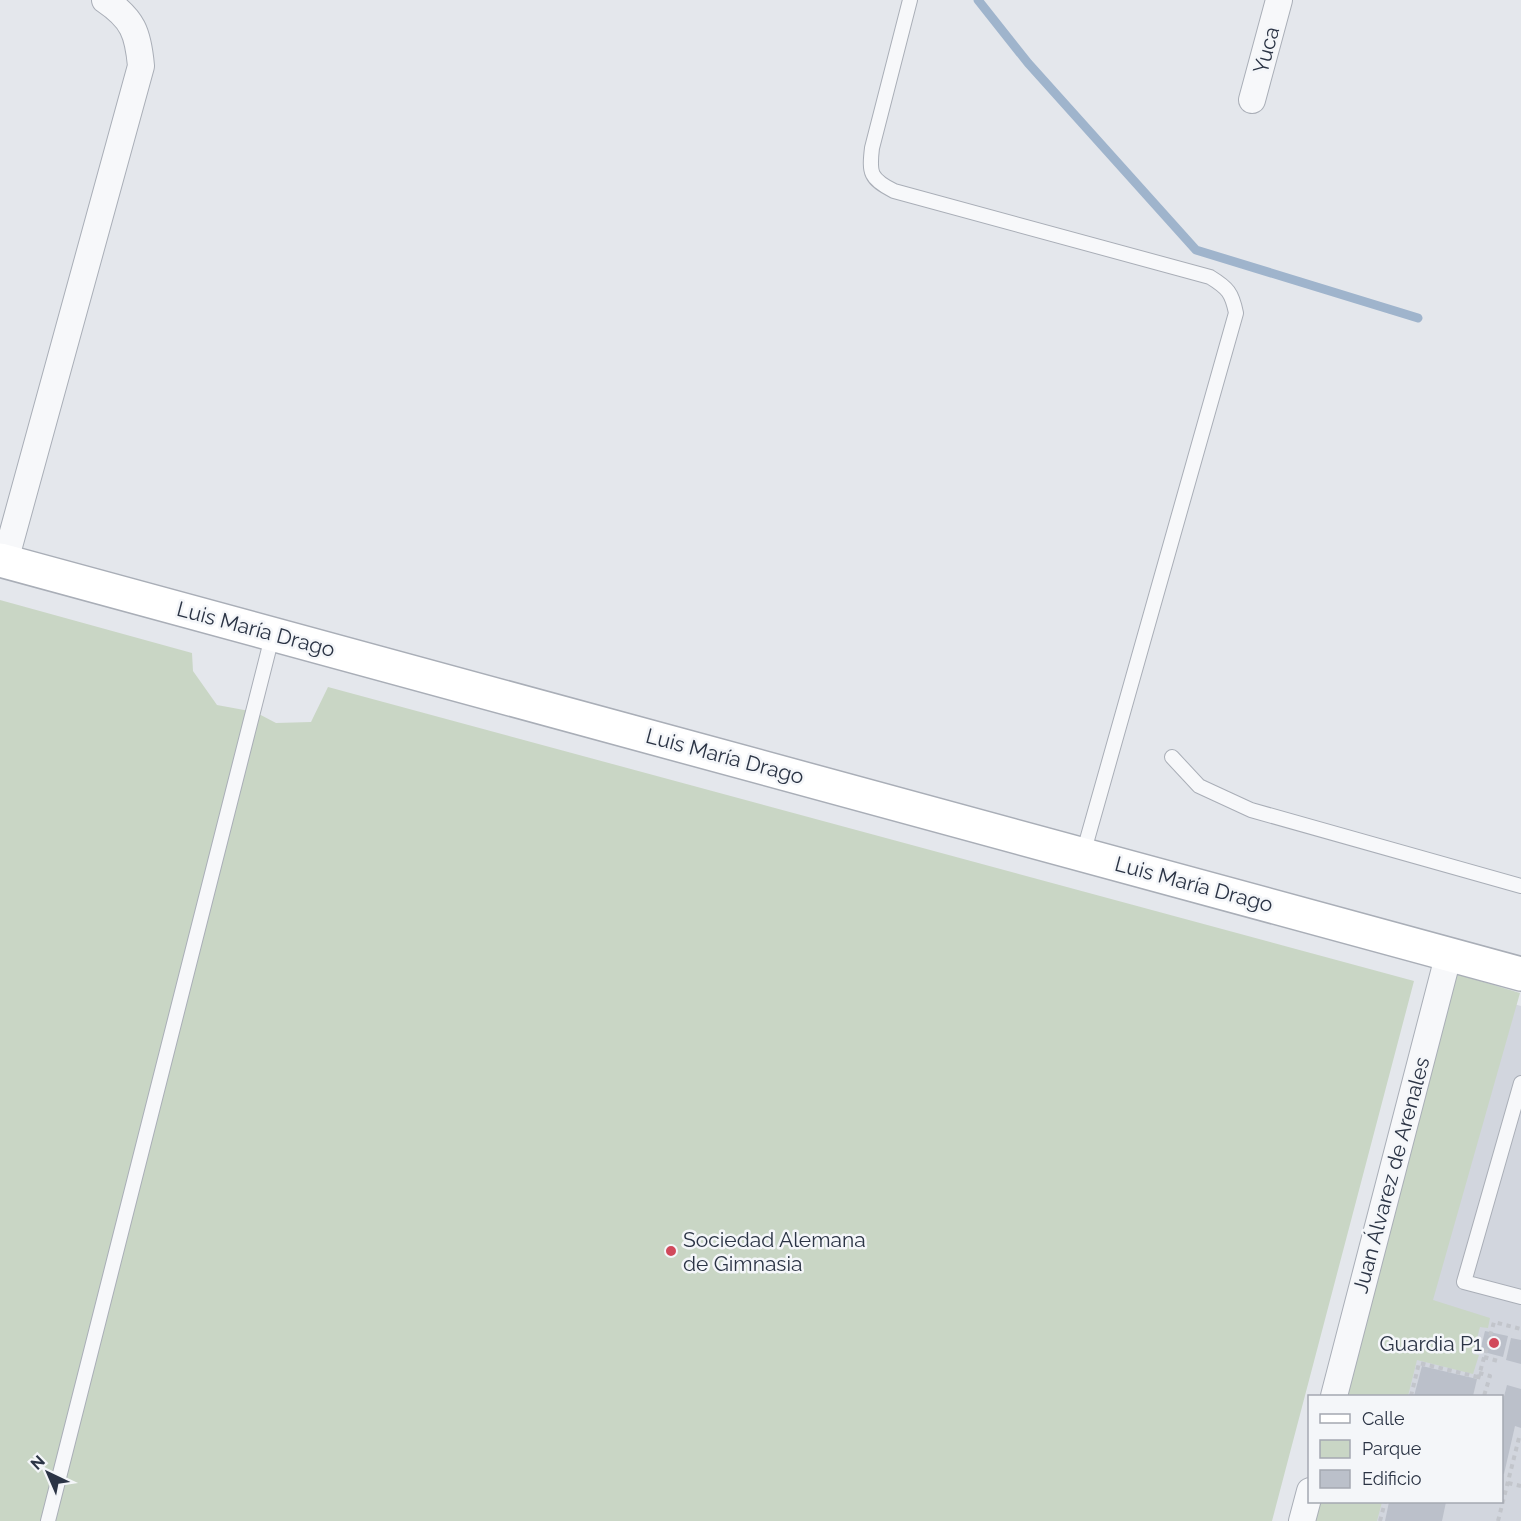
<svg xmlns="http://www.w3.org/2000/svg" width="1521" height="1521" viewBox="0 0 1521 1521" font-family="Raleway,sans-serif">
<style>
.built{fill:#d2d6de}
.green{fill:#c9d6c5}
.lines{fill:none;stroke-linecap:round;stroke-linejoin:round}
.stream{stroke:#9fb4cc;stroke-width:9}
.building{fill:#bbc0ca}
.lane-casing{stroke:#a9aeb7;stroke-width:16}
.street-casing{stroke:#a9aeb7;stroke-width:28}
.secondary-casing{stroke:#a9aeb7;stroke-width:36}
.path{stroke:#c2c5cb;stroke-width:4;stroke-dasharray:4.5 4.5;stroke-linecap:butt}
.lane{stroke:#f7f8fa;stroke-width:14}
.street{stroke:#f7f8fa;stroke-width:26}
.secondary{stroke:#fff;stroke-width:33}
.poi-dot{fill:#d1495b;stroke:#f4f6f9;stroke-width:2}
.labels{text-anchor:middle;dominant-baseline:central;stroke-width:5;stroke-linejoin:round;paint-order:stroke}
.street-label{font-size:21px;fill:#2b3445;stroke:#f4f6f9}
.poi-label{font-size:21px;fill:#2b3445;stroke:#f4f6f9;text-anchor:start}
</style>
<rect width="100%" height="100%" fill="#e4e7ec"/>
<!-- built -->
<path class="built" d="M1467 991 1521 1006V1521H1329L1334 1502H1502V1396H1361Z"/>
<!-- green -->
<path class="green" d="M0 600 192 653 193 671 217 705 255 712 276 723 311 722 328 687 1414 981 1272 1521H0Z
M1454 973 1520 993 1433 1300 1490 1318 1488 1328 1480 1327 1473 1354 1479 1355 1473 1374 1417 1360 1408 1396H1342Z
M1314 1502H1382L1377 1521H1309Z"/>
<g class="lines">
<!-- stream -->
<path class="stream" d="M978 0 1028 63 1196 250 1418 318"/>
</g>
<!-- building -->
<path class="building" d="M1485 1331 1508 1336 1503 1357 1480 1351Z
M1511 1338 1521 1340V1364L1506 1360Z
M1422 1366 1477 1379 1473 1396H1414Z
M1507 1385 1521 1389V1428L1515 1426 1504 1474 1502 1473V1404Z
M1389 1502H1446L1442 1521H1385Z"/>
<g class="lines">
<!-- lane casing -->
<g class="lane-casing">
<path id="lane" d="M910 0 872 148C869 173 870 179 894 191L1210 277C1228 288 1232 293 1236 313L1083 854
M1172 757 1199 786 1251 810 1521 886
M1521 1083 1464 1282 1521 1297
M48 1521 273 633"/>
</g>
<!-- street casing -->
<g class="street-casing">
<path id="street" d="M1252 100 1279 0
M5 561 141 66C138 33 133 19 105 0
M1334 1396 1449 953
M1302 1521 1310 1491"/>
</g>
<!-- secondary casing -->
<g class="secondary-casing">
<path id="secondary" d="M0 560 1521 974"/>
</g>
<!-- path -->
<path class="path" d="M1484 1357 1498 1361
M1479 1373 1490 1376 1484 1396
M1478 1379 1494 1322 1521 1329
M1411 1396 1419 1363 1478 1377
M1508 1483 1521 1486
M1380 1521 1385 1502
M1498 1521 1520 1434"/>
<!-- lane -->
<use href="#lane" class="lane"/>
<!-- street -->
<use href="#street" class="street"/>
<!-- secondary -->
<use href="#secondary" class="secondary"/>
</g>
<!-- markers -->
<g class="poi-dot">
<circle cx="671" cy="1251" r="6"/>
<circle cx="1494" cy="1343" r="6"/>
</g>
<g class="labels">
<!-- street labels -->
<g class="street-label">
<text transform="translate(1266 50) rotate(-75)">Yuca</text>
<text transform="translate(256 629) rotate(15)">Luis María Drago</text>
<text transform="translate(725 756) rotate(15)">Luis María Drago</text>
<text transform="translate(1194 884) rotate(15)">Luis María Drago</text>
<text transform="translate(1391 1175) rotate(-75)">Juan Álvarez de Arenales</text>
</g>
<!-- poi labels -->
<g class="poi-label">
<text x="683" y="1239">Sociedad Alemana<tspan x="683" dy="24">de Gimnasia</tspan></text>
<text x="1482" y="1343" text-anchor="end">Guardia P1</text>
</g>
</g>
<!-- legend -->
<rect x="1308" y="1395" width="195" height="108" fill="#f4f6f9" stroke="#a4a8b1" stroke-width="1.5"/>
<rect x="1320" y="1414" width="30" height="9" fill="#ffffff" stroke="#a4a8b1" stroke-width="1.5"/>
<text x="1362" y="1425" font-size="18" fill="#2b3445">Calle</text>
<rect x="1320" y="1440" width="30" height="18" fill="#c9d6c5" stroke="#a4a8b1" stroke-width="1.5"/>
<text x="1362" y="1455" font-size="18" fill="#2b3445">Parque</text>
<rect x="1320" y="1470" width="30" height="18" fill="#bbc0ca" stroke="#a4a8b1" stroke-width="1.5"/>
<text x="1362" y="1485" font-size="18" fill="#2b3445">Edificio</text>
<!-- north arrow -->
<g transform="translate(48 1473) rotate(316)" stroke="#f4f6f9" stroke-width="4.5" paint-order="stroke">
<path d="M0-4.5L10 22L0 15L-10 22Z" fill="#2b3445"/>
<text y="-9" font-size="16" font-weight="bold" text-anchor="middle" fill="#2b3445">N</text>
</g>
</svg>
